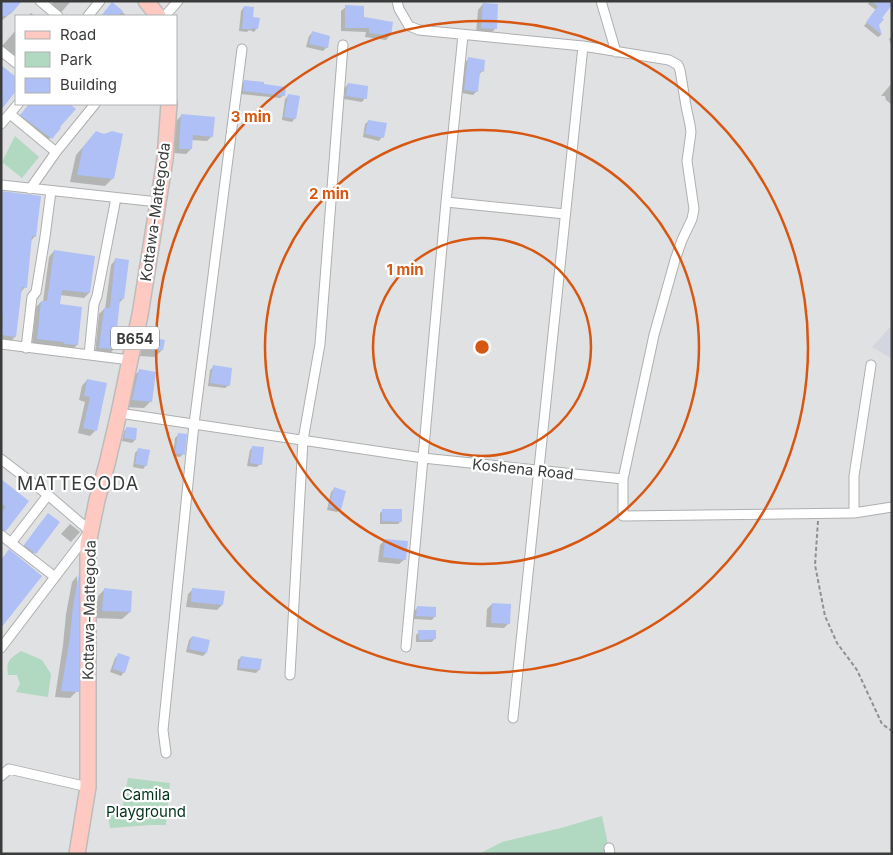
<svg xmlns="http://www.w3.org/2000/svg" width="893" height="855" viewBox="0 0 893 855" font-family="Inter,sans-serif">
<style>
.built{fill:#d3d6df}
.green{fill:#b1d8c0}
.shadow{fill:#0003}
.building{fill:#aec0f5}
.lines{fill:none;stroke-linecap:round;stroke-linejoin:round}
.minor-casing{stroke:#aeafb0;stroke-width:11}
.primary-casing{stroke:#bcbcbc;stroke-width:18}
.path{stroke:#8f9091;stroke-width:2;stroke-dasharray:4 2.5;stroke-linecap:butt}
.minor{stroke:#fff;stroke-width:9}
.primary{stroke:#fdc9c1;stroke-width:15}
.ring{fill:none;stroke:#d75611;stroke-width:2.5}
.labels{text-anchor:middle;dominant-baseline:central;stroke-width:4.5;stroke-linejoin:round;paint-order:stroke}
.shield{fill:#fff;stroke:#757676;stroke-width:1}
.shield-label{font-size:14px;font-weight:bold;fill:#3a3b3b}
.street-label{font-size:15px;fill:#3a3b3b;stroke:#fff}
.park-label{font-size:15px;fill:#01331d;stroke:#fff}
.quarter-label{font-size:18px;letter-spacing:1px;fill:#3a3b3b;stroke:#fff}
.centre{fill:#d75611;stroke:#fff;stroke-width:2.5}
.ring-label{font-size:15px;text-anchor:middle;font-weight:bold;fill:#d75611;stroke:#fff;stroke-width:4.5;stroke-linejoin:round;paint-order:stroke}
</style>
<rect width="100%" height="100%" fill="#e0e1e2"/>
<!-- built -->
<path class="built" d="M892 325V359L872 347Z"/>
<!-- green -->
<path class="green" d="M15 136 39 157 22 178 2 162Z
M21 651 42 660 51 674 48 697 16 692 20 684 17 675H8C6 661 9 659 21 651Z
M128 778 170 783 166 825H150L110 828 108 815 121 814Z
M602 816 610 854H479L502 842 561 828Z"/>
<!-- shadow -->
<path class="shadow" d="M1 1H20L11 13 1 21Z
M54 1H71L58 16 48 9Z
M870 1H892L876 10 868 4Z
M112 4 127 16H101Z
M483 4 495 29 490 34 476 33 478 10Z
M244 7 257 28 254 32 249 30 247 32 239 31 241 11Z
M346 7 362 18 390 35 386 40 365 37 366 32 341 31V11Z
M31 13 35 16H28Z
M874 13 881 35 878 37 864 26Z
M16 30V58L2 46Z
M312 33 329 37 326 48 323 51 306 47 309 36Z
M892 36V47L889 39Z
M469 59 482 71 479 75 477 91 473 95 462 93 465 62Z
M245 81 263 85 284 95 280 98 240 94 242 84Z
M892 83V105L886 100 885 96H881Z
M348 84 365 98 362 102 344 99 345 88Z
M288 96 295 118 292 122 282 120 285 99Z
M30 104H68L74 109 46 143 16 120Z
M182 115 212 136 207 141 191 140V149L186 154 174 153 176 121Z
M369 121 382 137 379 141 363 137 365 124Z
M96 132 112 179 105 186 70 182 76 155Z
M1 193 35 236 31 241 25 287 21 292 15 337 10 342 1 341Z
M54 251 93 257 89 293 84 298 60 295 59 306 77 345 72 350 59 349V346L32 344 36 307 41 302H43L49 257Z
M116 259 123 299 119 303 114 349 109 354 95 353 99 314 104 309H105L111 265Z
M149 339 162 350 155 357 140 356 142 346Z
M213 367 229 385 225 388 208 386 210 370Z
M139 371 151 401 144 408 125 407 132 378Z
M87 380 96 430 90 436 78 433 85 402 79 400 82 386Z
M127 428 135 440 132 443 122 441 124 431Z
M179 434 183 454 180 457 173 456 175 438Z
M253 447 260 464 257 467 247 466 250 450Z
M138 450 146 465 143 469 133 467 135 453Z
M1 480 27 501 1 534Z
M334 489 340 509 337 512 327 510 331 492Z
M383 510 401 521 398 524H380V513Z
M43 520 58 523 30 558 20 551Z
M70 524 80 532 71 542 61 534Z
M385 540 405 559 399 564 378 562 380 545Z
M77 576V691L70 698 55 697 63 645 66 614 72 582Z
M105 589 130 612 122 619 95 618 98 596Z
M193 589 222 605 217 610 186 607 188 594Z
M492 604 509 623 504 628 486 627 487 609Z
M417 608 435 616 432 620 414 619V611Z
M419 632 435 638 432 642H416V635Z
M192 637 206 653 203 656 186 652 189 640Z
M118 655 124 672 121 676 110 672 115 658Z
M241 657 260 660 259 670 256 673 237 670 238 660Z"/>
<!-- building -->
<path class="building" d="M1 1H22L11 14 10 12 7 16H1Z
M871 1H892V5L882 18 884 19 879 25 882 35 866 22 878 6Z
M112 2 123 11 119 16H101Z
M483 3 498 4 497 29 481 28Z
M345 5 364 6V17L393 22 391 36 369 33V28H345Z
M244 6 254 7 253 17 260 18 258 29 252 28V29H242Z
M312 31 330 36 328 48 309 44Z
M468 57 485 60 484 72 480 71 478 92 464 90Z
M1 65 16 77V91L1 110Z
M244 80 264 82V84L286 87 285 96 243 91Z
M348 83 368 86 367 99 346 96Z
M288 94 300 96 296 119 284 117Z
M29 104H70L76 109 60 127 61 128 52 139 20 115Z
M181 114 215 117 213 137 193 135 192 149H179Z
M368 120 387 123 384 138 365 134Z
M96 131 104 134 112 131 123 134 114 179 77 175 83 147Z
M1 191 41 196 36 237 32 236 27 288 22 287 16 337 1 335 3 317 1 316Z
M54 250 95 256 90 293 62 290 60 304 82 307 78 345 64 344V342L37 339 41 301H47Z
M115 258 129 260 124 299H120L115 349 99 348 104 308H110Z
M149 337 165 340 163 350H146Z
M213 365 232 368 230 386 210 383Z
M139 369 156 372 152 402 132 400Z
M87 379 107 383 97 431 83 428 90 397 84 396Z
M126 427 137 428 136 440 124 438Z
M178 433 187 434 185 455 175 453Z
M252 446 264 447 262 465 250 463Z
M138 448 150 450 147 466 135 464Z
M1 479 29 501 6 531 1 529V513L6 507 1 503Z
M334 487 346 491 341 510 329 507Z
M382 509H402V522L382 521Z
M48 513 60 522 36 554 24 545Z
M385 539 408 541 406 560 383 557Z
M9 549 42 576 1 628V560Z
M79 573V692L61 691 70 637 73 606Z
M104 588 132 591 131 612 102 611Z
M192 588 225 591 223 605 191 602Z
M492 603 511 604 510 624 491 623Z
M417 606 436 607V617L416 616Z
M418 630H436V639L419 640Z
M192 636 210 640 207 653 189 649Z
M118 653 130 657 125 673 113 669Z
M241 656 262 659 260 670 239 668Z"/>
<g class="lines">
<!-- minor casing -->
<g class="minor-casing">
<path id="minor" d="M40 1 58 16
M397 1 399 9 409 26 419 30 583 46 669 60 678 65 680 70 686 106 690 125 691 132 687 161 694 209 692 219 682 240 675 260 654 335 623 479
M601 1 616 52
M88 16 100 1
M165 16 178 1
M1 51 16 63
M10 114 56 152
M1 124 18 104
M1 185 158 202
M30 189 56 152 95 104
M446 202 565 214
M1 344 130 360
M26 348 32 297 36 292 45 237 51 191
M89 355 94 304 97 296 116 198
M119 413 423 458 623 479V516L854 513 892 507
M1 459 48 495 90 531 1 648
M854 513V476L871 365
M1 535 55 577
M11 543 48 495
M406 647 446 202 463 35
M290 675 303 440 320 344 343 45
M513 718 583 46
M166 753 163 730 194 424 242 49
M1 776 9 769 88 787
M609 848 610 854"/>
</g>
<!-- primary casing -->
<g class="primary-casing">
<path id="primary" d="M146 1 158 16
M77 854 88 787V544L97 500 107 464 119 413 130 360 140 315 165 159 169 104"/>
</g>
<!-- path -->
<path class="path" d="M818 521 815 565 825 616 837 643 857 670 882 724 892 731"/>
<!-- minor -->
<use href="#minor" class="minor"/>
<!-- primary -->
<use href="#primary" class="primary"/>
</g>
<!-- distance rings -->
<g class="ring">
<circle cx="482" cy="347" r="109"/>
<circle cx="482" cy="347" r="217"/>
<circle cx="482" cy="347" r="326"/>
</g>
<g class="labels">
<!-- shield labels -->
<rect class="shield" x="111" y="326.5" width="48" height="23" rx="4"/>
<g class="shield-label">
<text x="135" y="338">B654</text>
</g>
<!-- street labels -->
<g class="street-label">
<text transform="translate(155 212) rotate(-82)">Kottawa-Mattegoda</text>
<text transform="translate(523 469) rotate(6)">Koshena Road</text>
<text transform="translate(89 610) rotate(-89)">Kottawa-Mattegoda</text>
</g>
<!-- park labels -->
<g class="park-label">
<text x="146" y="794">Camila<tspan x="146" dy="17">Playground</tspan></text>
</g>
<!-- quarter labels -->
<g class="quarter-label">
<text x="78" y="483">MATTEGODA</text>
</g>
</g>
<circle cx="482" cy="347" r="8" class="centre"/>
<g class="ring-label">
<text x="251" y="122">3 min</text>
<text x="329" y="199">2 min</text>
<text x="405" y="275">1 min</text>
</g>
<!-- border -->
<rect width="893" height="855" fill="none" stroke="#3a3b3b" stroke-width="5"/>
<!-- legend -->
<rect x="15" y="15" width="162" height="90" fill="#ffffff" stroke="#b0b1b1"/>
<rect x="25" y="31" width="25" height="8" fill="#fdc9c1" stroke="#b0b1b1"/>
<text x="60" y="40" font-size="15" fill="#3a3b3b">Road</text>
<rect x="25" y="52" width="25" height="15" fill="#b1d8c0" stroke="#b0b1b1"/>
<text x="60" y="65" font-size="15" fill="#3a3b3b">Park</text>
<rect x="25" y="78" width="25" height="15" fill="#aec0f5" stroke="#b0b1b1"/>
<text x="60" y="90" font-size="15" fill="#3a3b3b">Building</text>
</svg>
